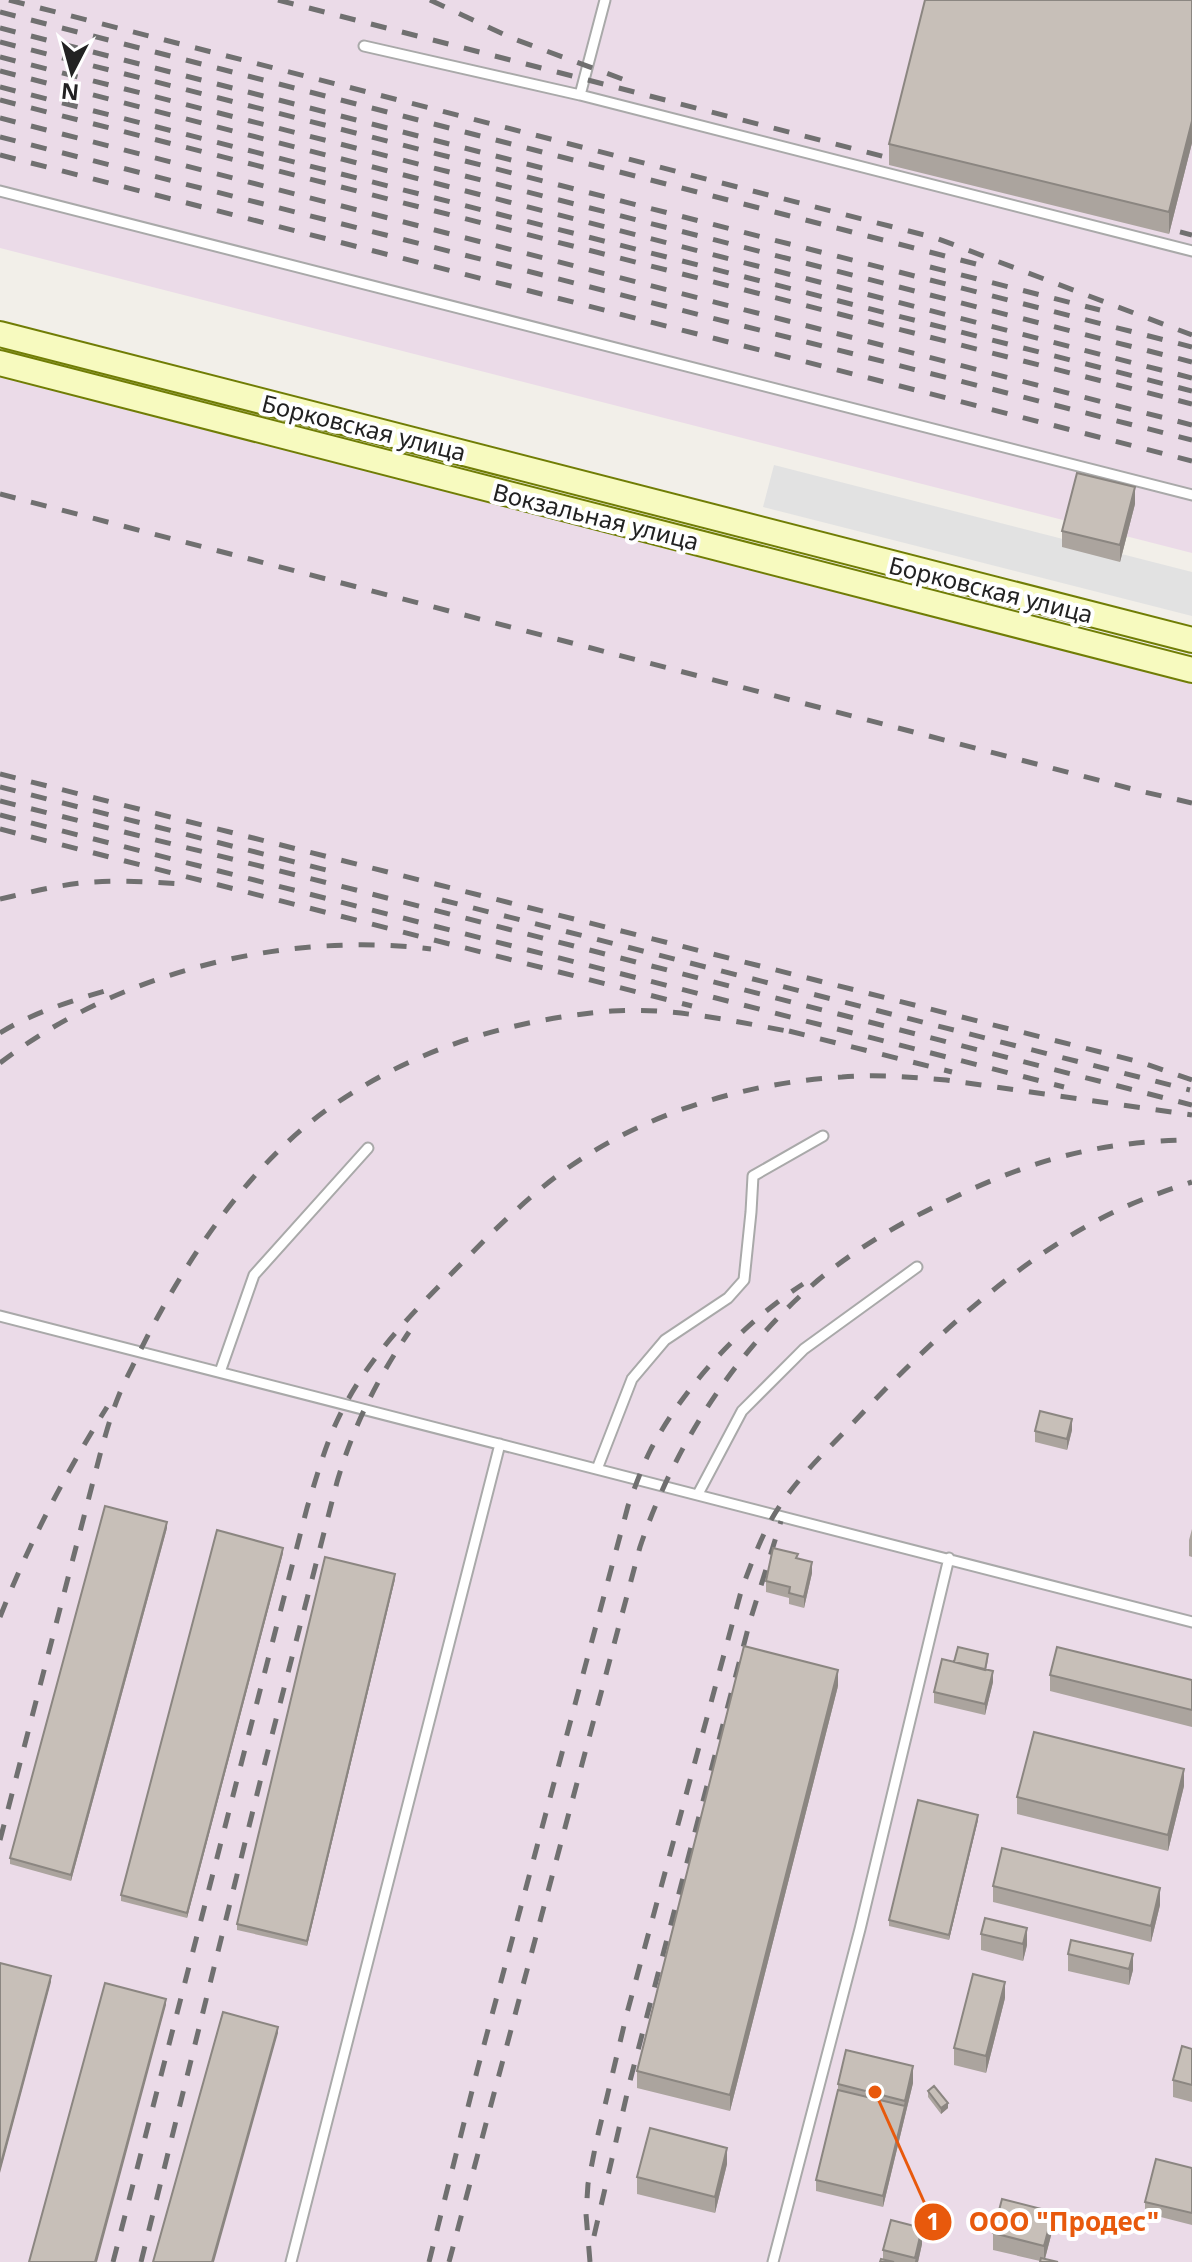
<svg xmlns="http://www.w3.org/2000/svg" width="1192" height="2262" viewBox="0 0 1192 2262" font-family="'Noto Sans',sans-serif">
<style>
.industrial{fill:#ebdbe8}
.parking{fill:#e2e2e2}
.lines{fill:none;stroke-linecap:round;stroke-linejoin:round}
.lane-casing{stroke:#a9a9a9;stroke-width:13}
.secondary-casing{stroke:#707d05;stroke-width:28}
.lane{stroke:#fff;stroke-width:9}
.secondary{stroke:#f7fabf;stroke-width:24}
.rail{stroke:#707070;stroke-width:5;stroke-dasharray:16 16;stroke-linecap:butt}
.wall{fill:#aba49e}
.shaded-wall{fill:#8b8681}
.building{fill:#c7bfb8;stroke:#8b8681;stroke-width:2}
.labels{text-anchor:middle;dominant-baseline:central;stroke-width:8;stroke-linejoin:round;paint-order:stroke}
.street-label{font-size:24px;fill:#222;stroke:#fff}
.leader{fill:none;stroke:#e8590c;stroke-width:3}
.callout-dot{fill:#e8590c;stroke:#fff;stroke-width:3}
.mark-label{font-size:24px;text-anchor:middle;font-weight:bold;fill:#fff}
.callout-label{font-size:26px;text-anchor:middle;font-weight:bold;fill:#e8590c;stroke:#fff;stroke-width:8;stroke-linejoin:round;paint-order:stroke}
</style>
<rect width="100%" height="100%" fill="#f2efe9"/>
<!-- industrial -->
<path class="industrial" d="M0 0H1192V553L0 248Z
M0 368 1192 677V2262H0Z"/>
<!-- parking -->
<path class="parking" d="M774 465 1192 572V616L763 507Z"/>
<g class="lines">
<!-- lane casing -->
<g class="lane-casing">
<path id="lane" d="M364 46 580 95 1192 251
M580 95 605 0
M0 191 1192 495
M0 1316 1192 1622
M220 1372 254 1275 368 1148
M597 1469 632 1379 665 1340 728 1298 744 1280 751 1212 753 1176 823 1136
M698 1494 742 1411 804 1349 917 1267
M291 2262 500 1444
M773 2262 860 1929 949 1558"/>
</g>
<!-- secondary casing -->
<g class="secondary-casing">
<path id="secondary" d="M0 334 1192 640
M0 363 1192 670"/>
</g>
<!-- lane -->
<use href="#lane" class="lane"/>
<!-- secondary -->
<use href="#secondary" class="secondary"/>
<!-- rail -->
<path class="rail" d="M9 0 936 238 1192 335
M278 0 909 163
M430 0 514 39 625 80
M0 12 980 265
M0 28 546 169
M0 42 1192 347
M0 57 1192 362
M0 71 1192 378
M0 87 1192 391
M0 100 1192 404
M0 118 1192 425
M0 137 1192 440
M0 155 1192 461
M1149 224 1192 235
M930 267 1100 310
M0 494 1140 791 1192 803
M0 774 1140 1062 1192 1080
M0 787 330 871
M0 801 360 891 1192 1105
M0 815 1064 1087
M0 829 692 1006
M0 899C31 892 62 884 93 882 123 880 153 882 182 884
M442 900 1190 1090
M789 1031 952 1072
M0 1033C32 1013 71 1001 108 990
M0 1063C118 972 284 931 431 949
M0 1617C30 1541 64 1476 107 1407
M0 1840 102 1447C107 1430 112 1412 119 1395 125 1380 133 1366 140 1351 185 1260 252 1159 338 1102 420 1047 514 1019 612 1011 674 1007 737 1022 798 1033
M594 2236 630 2081 750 1621 781 1521
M113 2262 307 1508C316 1479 324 1449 337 1421 366 1358 416 1309 464 1261 491 1233 519 1206 549 1182 631 1117 739 1083 842 1077 877 1074 911 1077 946 1080L1192 1115
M141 2262 263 1770 337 1482C353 1427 377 1379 409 1332
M429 2262 477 2071 628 1506C635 1487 642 1467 651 1449 685 1385 743 1323 803 1284
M449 2262 640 1547C674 1446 735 1351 817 1281 859 1246 907 1219 957 1196 1037 1158 1104 1141 1192 1140
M590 2262 586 2214 588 2184 596 2143 627 2013 742 1588C751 1565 759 1542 771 1520 792 1483 824 1453 853 1423 928 1343 1018 1257 1118 1210 1142 1199 1167 1190 1192 1182"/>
</g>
<!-- wall -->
<path class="wall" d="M1192 0V143L1169 234 889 165V144Z
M1135 504 1120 562 1062 547V531Z
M1072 1430 1067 1450 1035 1442V1431Z
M167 1528 71 1881 10 1864V1858Z
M1192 1529V1557L1189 1556V1540Z
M283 1553 187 1918 121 1901V1895Z
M798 1558 812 1573 804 1608 789 1604V1598L766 1592V1581Z
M395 1579 307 1946 237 1930V1924Z
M988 1660 986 1670 993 1682 985 1715 934 1703V1692Z
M1050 1675 1192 1680V1727L1050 1691Z
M838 1686 730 2111 637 2088V2071Z
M1184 1786 1168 1851 1017 1814V1797Z
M978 1820 949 1940 889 1926V1920Z
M993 1886 1160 1905 1151 1942 993 1902Z
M981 1934 1027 1945 1023 1961 981 1950Z
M1068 1954 1133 1970 1129 1985 1068 1971Z
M1005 1998 986 2073 954 2065V2048Z
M1192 2049V2102L1173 2097V2080Z
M913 2083 883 2207 816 2191V2180L838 2090V2084Z
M928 2091 948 2108 941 2114 928 2097Z
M727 2164 715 2213 637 2194V2177Z
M1192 2168V2225L1145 2213V2202Z
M1053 2228 1045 2259 1040 2261 993 2250V2233Z
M922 2244 918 2262H880L883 2259V2250Z"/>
<!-- shaded-wall -->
<path class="shaded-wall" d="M1192 121V143L1169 234V212Z
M1135 487V504L1120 562V545Z
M1072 1419V1430L1067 1450V1439Z
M167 1522V1528L71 1881V1875Z
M283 1548V1553L187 1918V1913Z
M812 1562V1573L804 1608V1597Z
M395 1574V1579L307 1946V1941Z
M838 1670V1686L730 2111V2095Z
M993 1671V1682L985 1715V1704Z
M1184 1769V1786L1168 1851V1835Z
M978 1815V1820L949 1940V1935Z
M1160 1888V1905L1151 1942V1926Z
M1027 1928V1945L1023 1961V1944Z
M1133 1954V1970L1129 1985V1969Z
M51 1976V1982L0 2173V2167Z
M1005 1982V1998L986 2073V2056Z
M166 1999V2005L97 2262H95Z
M278 2027V2033L214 2262H212Z
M913 2066V2083L883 2207V2196Z
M948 2103V2108L941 2114V2108Z
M727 2148V2164L715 2213V2197Z
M1053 2212V2228L1044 2262V2246Z
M922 2228V2244L918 2262H915Z"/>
<!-- building -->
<path class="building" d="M925 0H1192V121L1169 212 889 144Z
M1077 473 1135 487 1120 545 1062 531Z
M1040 1411 1072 1419 1067 1439 1035 1431Z
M105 1506 167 1522 71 1875 10 1858Z
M217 1530 283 1548 187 1913 121 1895Z
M773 1548 798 1554 796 1558 812 1562 804 1597 789 1593 790 1587 766 1581Z
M325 1557 395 1574 307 1941 237 1924Z
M744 1646 838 1670 730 2095 637 2071Z
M958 1647 988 1654 985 1670 954 1662Z
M1057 1647 1192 1680V1710L1050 1675Z
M942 1659 993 1671 985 1704 934 1692Z
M1034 1732 1184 1769 1168 1835 1017 1797Z
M918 1800 978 1815 949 1935 889 1920Z
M1002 1848 1160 1888 1151 1926 993 1886Z
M985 1918 1027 1928 1023 1944 981 1934Z
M1071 1940 1133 1954 1129 1969 1068 1954Z
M0 1963 51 1976 0 2167Z
M973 1974 1005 1982 986 2056 954 2048Z
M105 1983 166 1999 95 2262H29Z
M223 2012 278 2027 212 2262H153Z
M1182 2046 1192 2049V2085L1173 2080Z
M846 2050 913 2066 905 2101 838 2084Z
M934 2086 948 2103 941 2108 928 2091Z
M838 2090 905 2106 883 2196 816 2180Z
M650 2128 727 2148 715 2197 637 2177Z
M1156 2159 1192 2168V2213L1145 2202Z
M1002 2199 1053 2212 1044 2246 993 2233Z
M891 2220 922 2228 915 2258 883 2250Z
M1041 2258 1058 2262H1040Z
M881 2259 894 2262H880Z"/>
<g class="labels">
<!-- street labels -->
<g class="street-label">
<text transform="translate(364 427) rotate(14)">Борковская улица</text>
<text transform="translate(596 516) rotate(14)">Вокзальная улица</text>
<text transform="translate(991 589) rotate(14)">Борковская улица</text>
</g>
</g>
<!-- callouts -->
<path class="leader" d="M875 2092L933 2222"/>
<g class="callout-dot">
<circle cx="875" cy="2092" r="8"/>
<circle cx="933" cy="2222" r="20"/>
</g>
<g class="mark-label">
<text x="933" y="2230">1</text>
</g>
<g class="callout-label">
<text x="1064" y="2231">ООО "Продес"</text>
</g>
<!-- north arrow -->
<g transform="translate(72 72) rotate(186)" stroke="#ffffff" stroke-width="6" paint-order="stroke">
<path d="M0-6L14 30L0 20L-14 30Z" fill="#222222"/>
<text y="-12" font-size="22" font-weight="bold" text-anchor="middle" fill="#222222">N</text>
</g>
</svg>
